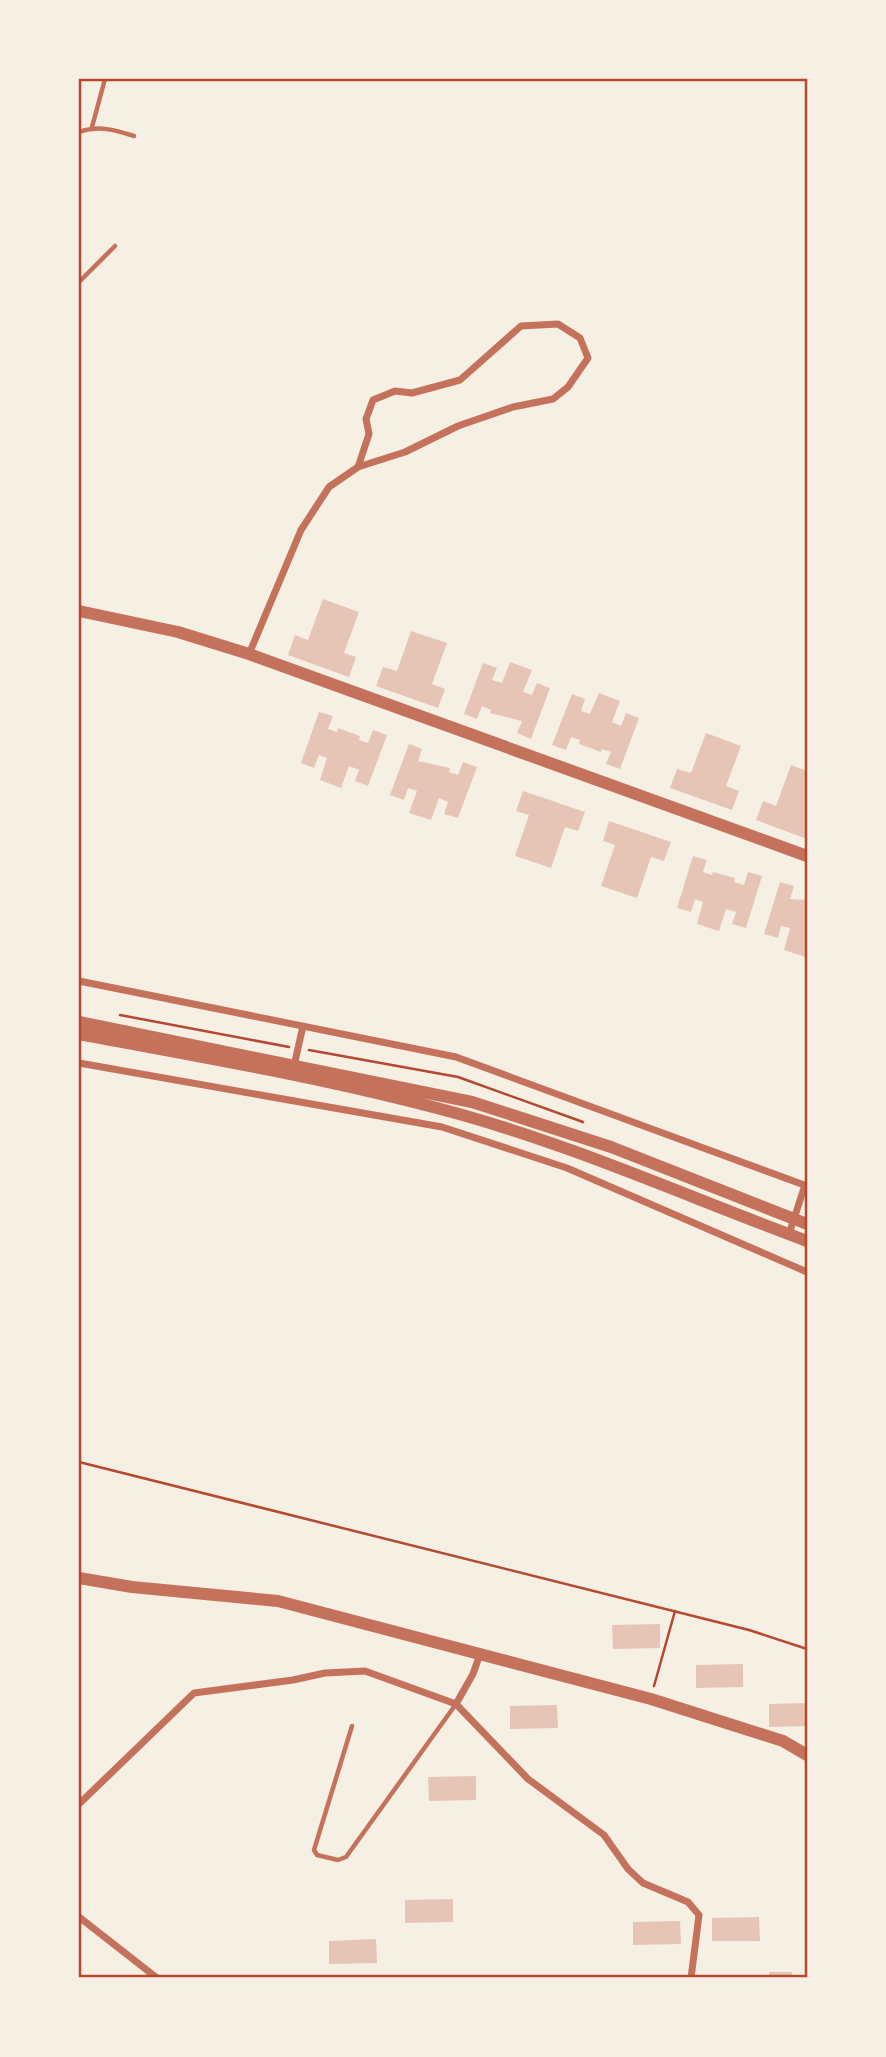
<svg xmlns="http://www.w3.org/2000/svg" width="886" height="2057" viewBox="0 0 886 2057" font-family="'Source Sans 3',sans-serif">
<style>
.building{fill:#e6c5b7}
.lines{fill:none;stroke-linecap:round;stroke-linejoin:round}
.path{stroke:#b5482f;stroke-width:2.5}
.service{stroke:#c5725c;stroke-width:4.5}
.minor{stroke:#c5725c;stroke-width:7}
.tertiary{stroke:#c5725c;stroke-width:12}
.neatline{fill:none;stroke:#b5482f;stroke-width:2.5}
</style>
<rect width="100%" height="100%" fill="#f6efe4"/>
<!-- building -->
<path class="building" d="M323 599 359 612 344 653 356 657 349 677 288 655 295 635 308 640Z
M411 631 447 643 432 684 445 689 438 708 376 686 383 667 397 671Z
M510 662 532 670 523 692 532 695 537 683 550 688 531 739 517 733 522 721 490 713 491 710 482 706 477 719 464 714 483 663 497 668 492 680 502 683Z
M599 693 620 701 612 722 621 726 626 713 639 718 620 769 606 764 611 752 602 749 601 752 579 744 580 740 571 737 566 750 552 745 572 694 585 699 581 711 590 714Z
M319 712 333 716 328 729 337 732 338 728 360 736 359 740 368 743 373 730 387 735 368 786 355 781 359 770 349 766 341 788 320 780 327 758 319 755 314 768 301 763Z
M706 733 741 746 726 786 739 791 732 810 670 788 677 769 691 773Z
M409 744 422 749 418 761 450 768 449 772 458 775 463 762 477 767 458 818 444 814 448 802 439 798 431 820 409 813 417 791 408 788 404 800 390 795Z
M791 765 807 771V839L756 820 763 801 776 806Z
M523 791 585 812 578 831 565 827 551 868 515 856 529 815 516 811Z
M609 821 671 842 664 861 651 857 637 898 601 886 615 845 603 841Z
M693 856 707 860 703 872 712 875 713 872 735 878 734 882 744 885 748 872 762 876 746 928 732 924 736 912 726 909 719 931 697 924 703 902 695 899 691 912 677 908Z
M780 882 794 886 790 899 807 900 806 957 784 950 790 928 781 926 778 938 764 934Z
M660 1624V1648L613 1649 612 1625Z
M743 1664V1687L696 1688V1665Z
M807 1703V1726L769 1727V1704Z
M557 1705 558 1728 510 1729V1706Z
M476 1776V1800L429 1801 428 1777Z
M453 1899V1922L405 1923V1900Z
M759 1917 760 1941H712V1918Z
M680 1921 681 1944 633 1945V1922Z
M376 1939 377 1963 329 1964V1941Z
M769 1972H792L793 1978H769Z"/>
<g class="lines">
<!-- path -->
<path class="path" d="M120 1015 289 1047
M309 1050 458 1077 583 1122
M79 1462 749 1630 807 1649
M654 1686 675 1611"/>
<!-- service -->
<path class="service" d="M92 127 105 79
M79 132C99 125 115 130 134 136
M79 282 115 246
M352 1726 314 1850 317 1855 338 1860 346 1857 456 1704"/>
<!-- minor -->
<path class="minor" d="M249 654 301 530 329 487 358 467 405 452 458 426 513 407 553 399 568 387 588 358 580 338 558 324 521 326 460 380 412 393 395 391 373 400 366 419 369 434 358 467
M79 981 456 1057 807 1186
M79 1063 442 1127 567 1168 807 1272
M294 1066 303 1026
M789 1234 805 1185
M456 1704 473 1674 480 1654
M79 1804 194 1693 293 1680 325 1673 365 1671 456 1704 528 1779 604 1835 628 1869 643 1883 688 1902 699 1915 691 1978
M79 1917 157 1978"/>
<!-- tertiary -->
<path class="tertiary" d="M79 611 178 632 249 654 807 856
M79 1022 472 1102 611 1147 807 1224
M79 1034C202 1057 326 1078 448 1111 571 1144 688 1197 807 1241
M79 1578 132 1587 278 1601 651 1699 783 1741 807 1755"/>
</g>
<!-- border -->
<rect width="886" height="2057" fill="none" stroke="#f6efe4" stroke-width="161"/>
<rect x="80" y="80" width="726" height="1896" class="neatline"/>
</svg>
